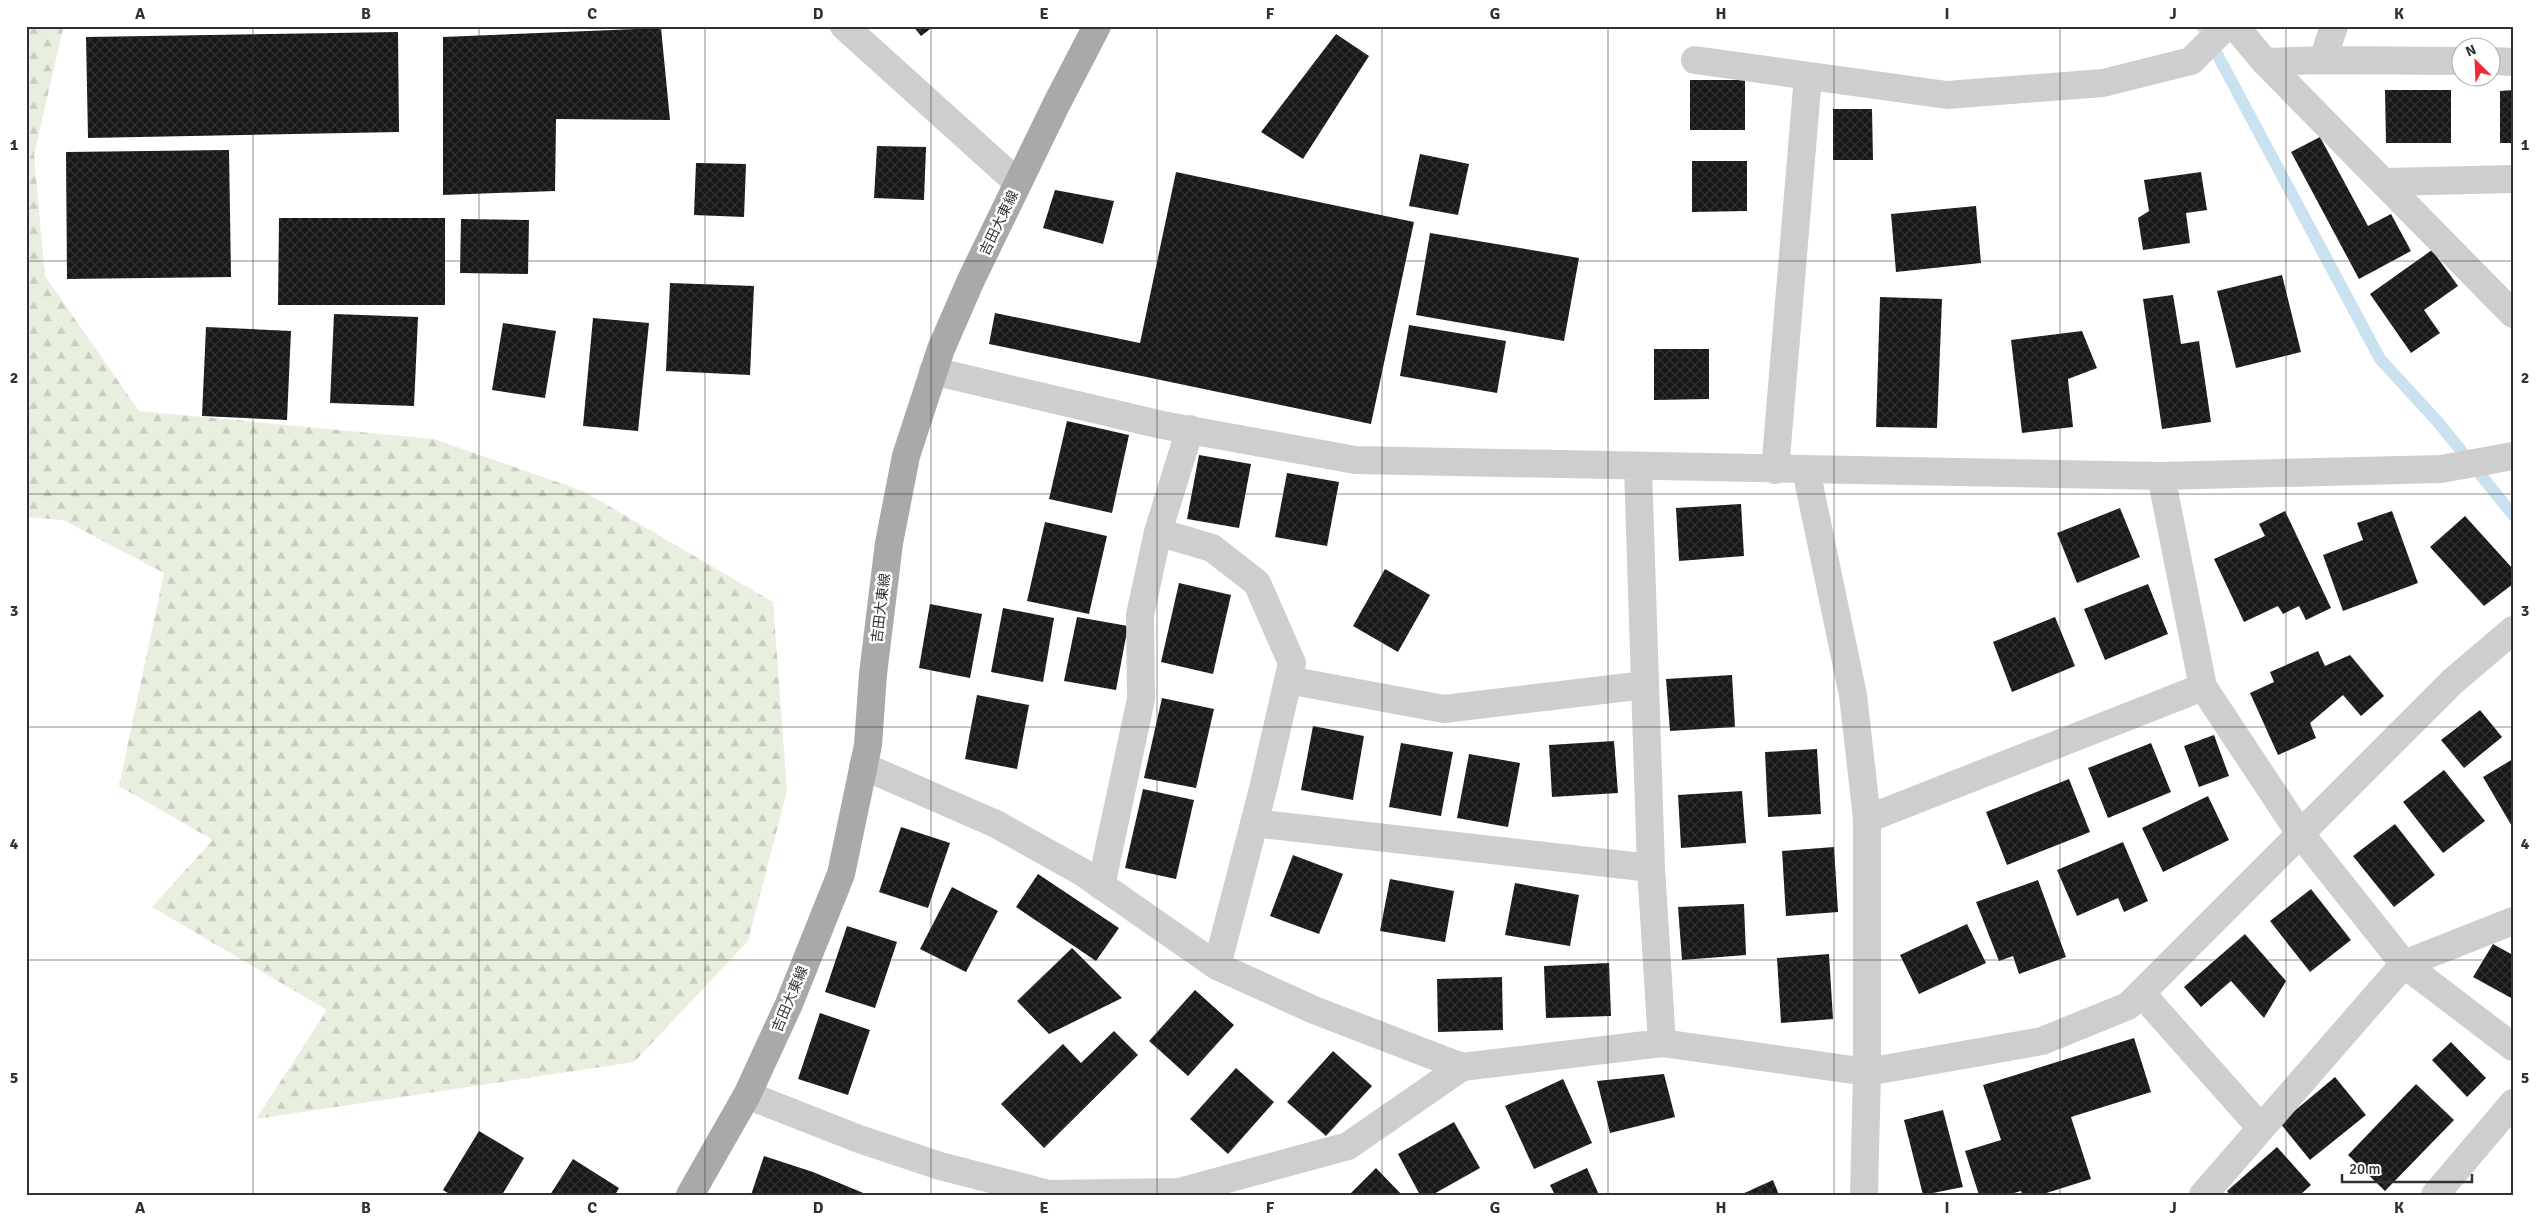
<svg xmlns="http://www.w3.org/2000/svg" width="2539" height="1221" viewBox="0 0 2539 1221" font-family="Signika,'Noto Sans JP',sans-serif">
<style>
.forest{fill:url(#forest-firs)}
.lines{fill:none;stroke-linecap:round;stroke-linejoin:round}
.stream{stroke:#cae1f0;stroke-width:12}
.building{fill:url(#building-cross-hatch)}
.minor{stroke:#cecece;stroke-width:28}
.tertiary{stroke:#cecece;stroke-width:28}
.primary{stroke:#a9a9a9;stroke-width:28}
.grid{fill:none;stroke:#313131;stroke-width:1;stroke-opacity:0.55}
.labels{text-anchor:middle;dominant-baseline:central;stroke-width:5;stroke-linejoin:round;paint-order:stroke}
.street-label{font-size:14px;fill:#313131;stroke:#fff}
.neatline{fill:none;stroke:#313131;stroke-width:2}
.grid-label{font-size:16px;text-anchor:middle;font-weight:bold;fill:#313131}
</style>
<defs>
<pattern id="forest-firs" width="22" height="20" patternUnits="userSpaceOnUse" patternTransform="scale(1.25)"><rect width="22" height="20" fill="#e8efdf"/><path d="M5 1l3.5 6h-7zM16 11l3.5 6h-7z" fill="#c7cdc0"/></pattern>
<pattern id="building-cross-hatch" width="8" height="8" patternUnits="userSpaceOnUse" patternTransform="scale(1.25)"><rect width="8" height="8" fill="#181818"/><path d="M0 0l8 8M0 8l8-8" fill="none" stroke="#313131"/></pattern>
</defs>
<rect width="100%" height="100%" fill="#fff"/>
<!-- forest -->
<path class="forest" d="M26 26H117L63 29 34 155 45 276 139 411 434 439 583 491 773 602 787 791 748 941 634 1062 256 1119 327 1010 152 907 213 840 119 786 164 573 63 520 26 517Z"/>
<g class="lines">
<!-- stream -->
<path class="stream" d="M2202 26 2380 359 2438 422 2513 515"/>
</g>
<!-- building -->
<path class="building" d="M913 26H934L921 36Z
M661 28 670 120 556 119 555 191 443 195V37Z
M398 32 399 132 88 138 86 37Z
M1336 34 1369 56 1303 159 1261 132Z
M1690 80H1745V130H1690Z
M2385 90H2451V143H2386Z
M2513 90V143H2500V91Z
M1833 109H1872L1873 160H1833Z
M2320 137 2368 226 2391 214 2411 251 2359 279 2291 152Z
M877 146 926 147 924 200 874 198Z
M229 150 231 277 67 279 66 152Z
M1420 154 1469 164 1458 215 1409 206Z
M1692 161H1747V211L1692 212Z
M696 163 746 164 744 217 694 215Z
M1176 172 1414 222 1371 424 989 344 995 313 1140 343Z
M2201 172 2207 210 2186 213 2190 243 2143 250 2138 218 2149 211 2144 180Z
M1055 190 1114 201 1103 244 1043 228Z
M1976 206 1981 263 1896 272 1891 214Z
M279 218H445V305H278Z
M461 219 529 220 528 274 460 273Z
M1430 233 1579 258 1564 341 1416 315Z
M2432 250 2458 286 2424 310 2440 333 2411 353 2370 294Z
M2282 275 2301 352 2236 368 2217 291Z
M670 283 754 286 750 375 666 371Z
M2173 295 2181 344 2199 341 2211 422 2162 429 2143 299Z
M1880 297 1942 299 1937 428 1876 427Z
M334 314 418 317 414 406 330 403Z
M593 318 649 323 638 431 583 426Z
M503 323 556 331 545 398 492 390Z
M1409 325 1506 341 1497 393 1400 376Z
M206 327 291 331 287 420 202 416Z
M2082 331 2097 368 2068 379 2073 427 2022 433 2011 340Z
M1654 349H1709V399L1654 400Z
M1067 421 1129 435 1112 513 1049 499Z
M1199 455 1251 464 1239 528 1187 519Z
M1287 473 1339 482 1327 546 1275 537Z
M1741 504 1744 556 1679 561 1676 508Z
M2120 508 2140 557 2077 583 2057 533Z
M2285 511 2331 608 2306 620 2299 606 2283 614 2278 606 2244 622 2214 559 2265 536 2259 524Z
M2392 511 2418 583 2343 611 2323 555 2363 540 2357 523Z
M2465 516 2513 569V584L2484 606 2430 547Z
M1045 522 1107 536 1089 614 1027 601Z
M1385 569 1430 595 1398 652 1353 626Z
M1179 583 1231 595 1213 674 1161 662Z
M2148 584 2168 634 2105 660 2084 609Z
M930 604 982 614 970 678 919 668Z
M1003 608 1054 618 1043 682 991 672Z
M1077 617 1128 626 1116 690 1064 681Z
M2055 617 2075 666 2012 692 1993 642Z
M2318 651 2325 666 2350 655 2384 696 2361 716 2343 695 2310 723 2316 738 2278 755 2250 693 2274 682 2270 672Z
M1732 675 1735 727 1670 731 1666 679Z
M977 695 1029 705 1017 769 965 759Z
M1162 698 1214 709 1196 788 1144 778Z
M2480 710 2502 737 2464 768 2441 740Z
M1313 726 1364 736 1353 800 1301 790Z
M2214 735 2229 776 2199 787 2184 746Z
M1614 741 1618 793 1552 797 1549 745Z
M1401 743 1453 752 1441 816 1389 807Z
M2151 743 2171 792 2108 818 2088 768Z
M1817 749 1821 814 1768 817 1765 752Z
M1469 754 1520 763 1508 827 1457 818Z
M2513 759V828L2483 777Z
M2444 770 2485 821 2443 853 2403 802Z
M2069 779 2090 832 2007 865 1986 812Z
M1143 789 1194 800 1176 879 1125 868Z
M1742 791 1746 843 1681 848 1678 795Z
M2208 796 2229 840 2163 872 2142 828Z
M2395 824 2435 875 2394 907 2353 856Z
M901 827 950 843 928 908 879 892Z
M2123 842 2148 901 2124 912 2118 898 2077 916 2057 870Z
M1834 847 1838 912 1786 916 1782 851Z
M1293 855 1343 874 1319 934 1270 916Z
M1038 874 1119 928 1096 961 1016 907Z
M1390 879 1454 891 1445 942 1380 931Z
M2038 880 2066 957 2019 974 2013 956 1999 961 1976 902Z
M1515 883 1579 895 1570 946 1505 935Z
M952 887 998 911 966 972 920 949Z
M2311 889 2351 940 2310 972 2270 921Z
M1744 904 1746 955 1682 960 1678 907Z
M1967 924 1986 963 1919 994 1900 955Z
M847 926 897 942 875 1008 825 992Z
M2245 934 2286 981 2264 1018 2231 981 2201 1007 2184 987Z
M2493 944 2513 955V999L2473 977Z
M1072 948 1122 998 1049 1034 1017 1001Z
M1829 954 1833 1019 1781 1023 1777 958Z
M1609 963 1611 1016 1546 1018 1544 966Z
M1502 977 1503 1030 1438 1032 1437 979Z
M1195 990 1234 1025 1188 1076 1149 1041Z
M820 1013 870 1030 848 1095 798 1079Z
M1114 1031 1138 1055 1044 1148 1001 1104 1063 1044 1081 1063Z
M2134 1038 2151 1092 2071 1117 2091 1179 2040 1195H2022L2021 1191 2007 1195H1979L1965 1151 2001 1140 1983 1085Z
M2451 1042 2486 1078 2467 1097 2432 1060Z
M1333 1051 1372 1086 1326 1136 1287 1102Z
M1236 1068 1274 1102 1228 1154 1190 1119Z
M1664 1074 1675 1117 1610 1133 1597 1081Z
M2335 1077 2366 1115 2310 1160 2280 1123Z
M1563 1079 1592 1143 1534 1169 1505 1106Z
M2416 1084 2454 1120 2385 1191 2348 1155Z
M1943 1110 1963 1187 1923 1195 1904 1120Z
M1454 1122 1480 1168 1432 1195H1420L1398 1154Z
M479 1131 524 1158 502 1195H451L443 1190Z
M2277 1147 2311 1185 2300 1195H2230L2227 1191Z
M764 1156 813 1172 868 1195H751Z
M573 1159 619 1188 615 1195H550Z
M1376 1168 1402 1195H1349Z
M1587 1168 1599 1195H1555L1550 1185Z
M1773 1180 1779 1195H1740Z"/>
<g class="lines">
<!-- minor -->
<path class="minor" d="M844 26 1018 183
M2235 26 2265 62 2513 314
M1695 60 1947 95 2103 83 2191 61 2226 26
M2323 60 2462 61
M2492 61 2513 62
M2265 62 2323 60 2334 26
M2385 182 2513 179
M933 371 1162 425 1355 460 2161 476 2441 469 2513 456
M1190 429 1158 532 1212 548 1257 583 1292 663 1263 789 1217 966
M1638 467 1651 868 1662 1043
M1775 470 1808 76
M1288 680 1444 709 1645 685
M2203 687 2299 832 2404 964 2513 1047
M863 766 996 824 1082 872 1217 966 1314 1010 1462 1067
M1867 819 2203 687 2161 476
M1254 823 1651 868
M1101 886 1141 699 1140 615 1158 532
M2141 993 2261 1128
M747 1095 859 1139 940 1166 1049 1194 1179 1192 1348 1146 1462 1067 1662 1043 1867 1072 2042 1041 2128 1006 2452 682 2513 630
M2203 1195 2404 964 2513 921
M2435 1195 2513 1103"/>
<!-- tertiary -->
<path class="tertiary" d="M1806 470 1853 695 1867 819V1072L1864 1195"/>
<!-- primary -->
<path class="primary" d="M690 1195 747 1095 789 1004 841 874 868 745 873 674 889 543 906 456 941 349 971 280 1057 103 1097 26"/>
</g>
<!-- grid -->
<path class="grid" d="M253 26V1195M479 26V1195M705 26V1195M931 26V1195M1157 26V1195M1382 26V1195M1608 26V1195M1834 26V1195M2060 26V1195M2286 26V1195M26 261H2513M26 494H2513M26 727H2513M26 960H2513"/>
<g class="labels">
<!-- street labels -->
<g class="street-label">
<text transform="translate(999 223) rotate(-64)">吉田大東線</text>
<text transform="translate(881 608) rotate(-83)">吉田大東線</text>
<text transform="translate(790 999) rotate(-67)">吉田大東線</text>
</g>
</g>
<!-- border -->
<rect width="2539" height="1221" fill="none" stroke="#ffffff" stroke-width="55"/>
<!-- north arrow -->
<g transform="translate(2476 62) rotate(336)"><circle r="24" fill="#ffffff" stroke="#adadad"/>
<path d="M0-4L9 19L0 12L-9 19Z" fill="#f2293a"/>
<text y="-8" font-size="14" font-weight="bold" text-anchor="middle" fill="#313131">N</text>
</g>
<!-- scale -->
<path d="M2342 1174v8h130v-8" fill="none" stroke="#313131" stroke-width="2.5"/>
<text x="2349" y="1174" font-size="15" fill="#313131" stroke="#ffffff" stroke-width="4" paint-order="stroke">20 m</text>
<rect x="28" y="28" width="2484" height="1166" class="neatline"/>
<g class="grid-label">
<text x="140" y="19">A</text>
<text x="366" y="19">B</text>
<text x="592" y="19">C</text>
<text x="818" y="19">D</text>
<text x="1044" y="19">E</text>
<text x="1270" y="19">F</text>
<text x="1495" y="19">G</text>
<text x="1721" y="19">H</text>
<text x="1947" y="19">I</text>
<text x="2173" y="19">J</text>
<text x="2399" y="19">K</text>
<text x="14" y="150">1</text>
<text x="2525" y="150">1</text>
<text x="14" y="383">2</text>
<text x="2525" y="383">2</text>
<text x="14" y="616">3</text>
<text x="2525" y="616">3</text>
<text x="14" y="849">4</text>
<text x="2525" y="849">4</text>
<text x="14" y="1083">5</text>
<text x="2525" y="1083">5</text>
<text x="140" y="1213">A</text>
<text x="366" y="1213">B</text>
<text x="592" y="1213">C</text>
<text x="818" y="1213">D</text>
<text x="1044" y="1213">E</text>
<text x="1270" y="1213">F</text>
<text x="1495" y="1213">G</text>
<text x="1721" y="1213">H</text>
<text x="1947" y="1213">I</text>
<text x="2173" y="1213">J</text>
<text x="2399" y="1213">K</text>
</g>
</svg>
